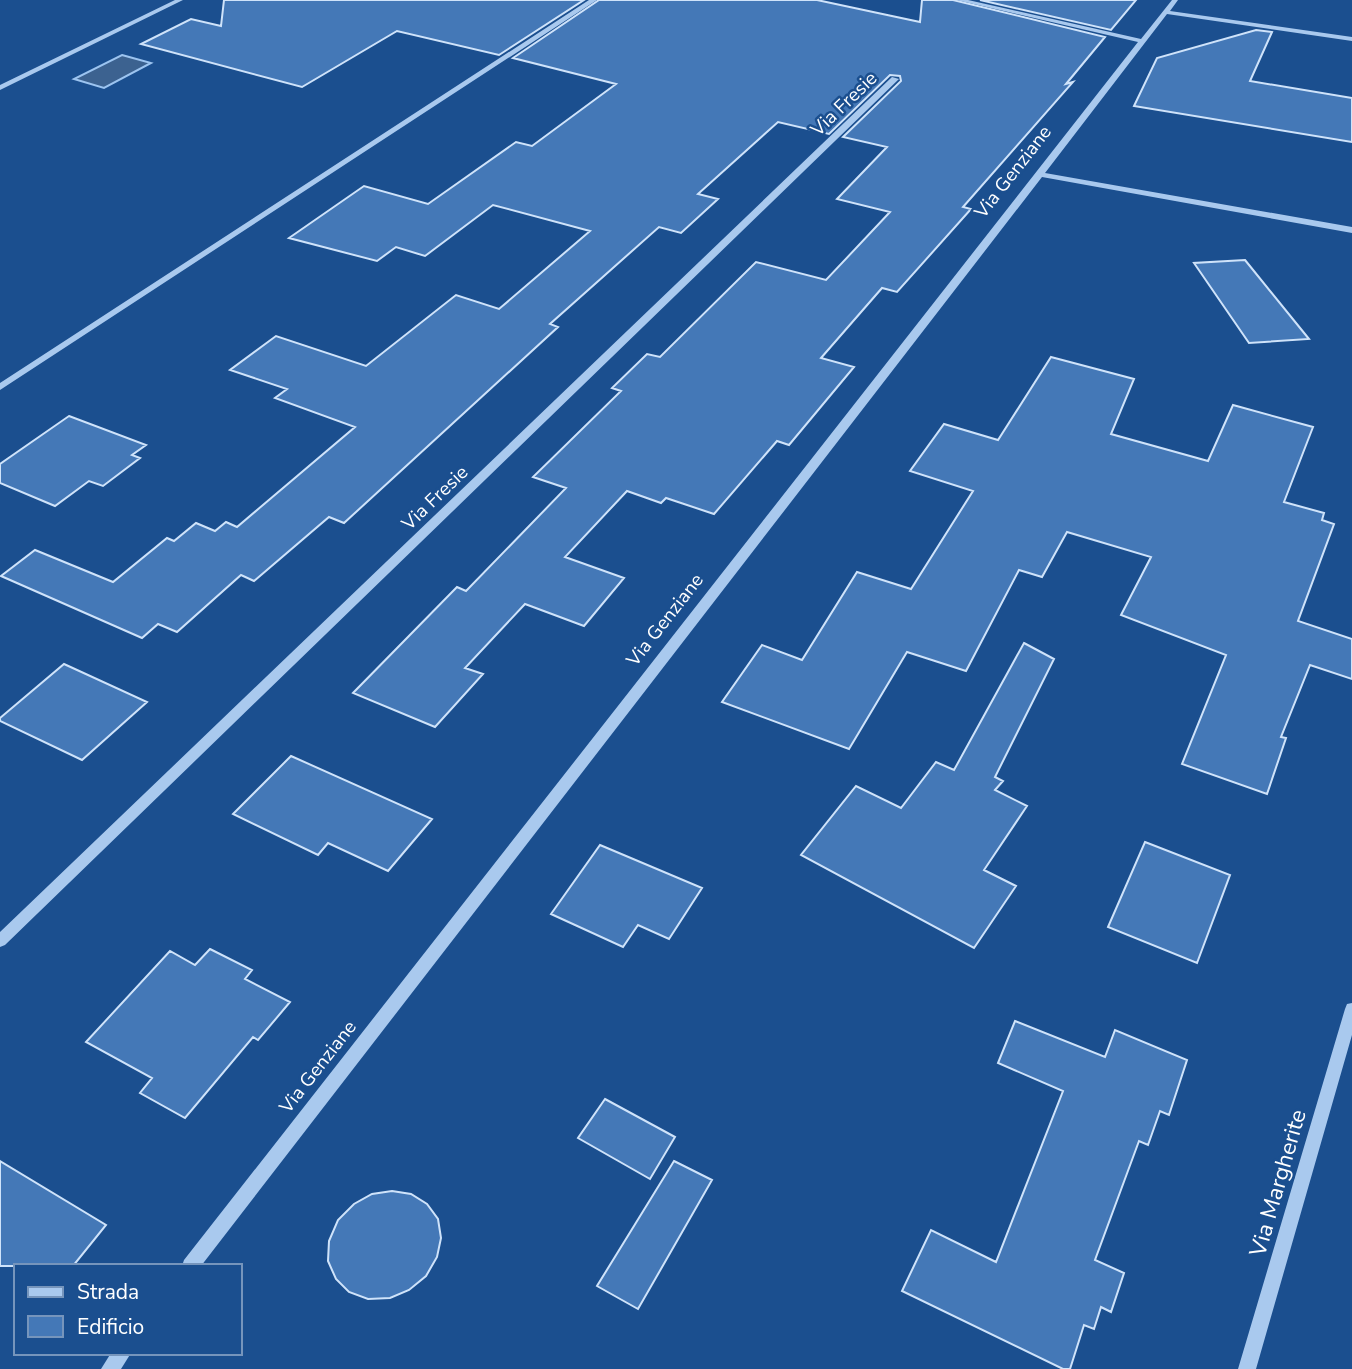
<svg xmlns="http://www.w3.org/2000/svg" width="1352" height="1369" viewBox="0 0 1352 1369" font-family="'Nunito Sans',sans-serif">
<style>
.water{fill:#3c6290;stroke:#9cc4f0;stroke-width:2}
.building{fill:#4478b7;stroke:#cfe3fa;stroke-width:2}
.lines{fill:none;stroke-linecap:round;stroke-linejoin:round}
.minor{fill:#a9c9ee;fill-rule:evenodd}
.labels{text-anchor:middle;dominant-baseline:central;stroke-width:5;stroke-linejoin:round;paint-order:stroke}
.street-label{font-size:19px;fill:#fff;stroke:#1b4f8f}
.near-street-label{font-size:23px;fill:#fff;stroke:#1b4f8f}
</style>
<rect width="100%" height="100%" fill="#1b4f8f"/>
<!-- water -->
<path class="water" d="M122 55 151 63 104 88 74 79Z"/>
<!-- building -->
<path class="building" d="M224 0H584L499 55 397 31 302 87 141 44 191 19 221 26Z
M599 0H817L920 22 922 0H953L1105 37 1066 84 1073 82 963 207 971 209 897 292 882 288 821 358 854 367 789 445 777 441 714 514 666 498 661 503 627 491 565 557 624 578 584 626 525 604 465 668 483 674 435 727 353 693 457 587 466 591 566 488 533 477 621 391 612 388 647 354 660 357 756 262 826 280 890 212 837 199 887 147 843 137 901 81 900 76 890 75 829 134 778 122 698 194 718 199 681 233 659 227 550 324 558 327 344 523 329 517 254 581 241 575 177 632 158 624 142 638 1 576 35 550 113 582 167 538 174 541 196 523 215 531 226 522 237 527 355 427 275 398 287 389 230 370 276 336 366 366 456 295 499 309 590 231 493 205 425 256 396 247 377 261 289 238 364 186 428 204 516 142 532 146 616 84 513 58Z
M980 0H1136L1111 30Z
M1256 30 1272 32 1250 81 1352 98V142L1134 106 1157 58Z
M1245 260 1309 339 1249 343 1194 263Z
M1051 357 1134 379 1111 434 1208 461 1233 405 1313 427 1284 502 1324 513 1322 520 1334 524 1298 621 1352 639V679L1310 665 1281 737 1286 738 1267 794 1182 764 1226 655 1121 615 1151 557 1067 532 1042 577 1019 570 966 671 907 652 849 749 722 702 762 645 802 660 857 572 911 589 973 491 910 471 944 424 998 440Z
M69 416 146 445 132 455 140 458 103 486 89 481 55 506 0 483V464Z
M1024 643 1054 659 995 777 1003 781 995 790 1027 806 984 870 1016 886 974 948 801 855 856 786 901 808 936 762 954 770Z
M64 664 147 702 82 760 0 721V718Z
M291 756 432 819 388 871 328 843 318 855 233 814Z
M1145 842 1230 875 1197 963 1108 927Z
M600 845 702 888 669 939 638 925 623 947 551 914Z
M210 949 252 970 245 979 290 1002 258 1040 253 1037 185 1118 140 1093 152 1078 86 1042 170 951 195 965Z
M1015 1021 1105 1057 1115 1030 1187 1060 1169 1115 1160 1111 1148 1145 1139 1141 1095 1260 1124 1273 1111 1312 1101 1307 1094 1329 1084 1325 1070 1369H1063L902 1291 931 1230 996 1262 1063 1091 998 1063Z
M605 1099 675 1137 650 1179 578 1138Z
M0 1161 106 1225 73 1266H0Z
M674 1161 712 1180 638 1309 597 1286Z
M392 1191 411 1194 427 1204 438 1219 441 1238 437 1257 426 1276 409 1290 390 1298 368 1299 349 1292 336 1279 328 1261 329 1241 338 1220 354 1204 372 1194Z"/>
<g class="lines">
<!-- minor -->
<path class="minor" d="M175 0H183L0 90V85Z
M589 0H597L0 390V383Z
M956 0H968L1141 39 1172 0H1178L1170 11 1352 37V41L1167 14 1045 173 1352 227V233L1042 177 201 1266H182L184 1260 1138 42Z
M892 77 899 79 5 945 0 947V932Z
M1352 1003V1035L1256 1369H1238L1345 1009 1347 1004Z
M111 1353H131L121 1369H101Z"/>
</g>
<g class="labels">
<!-- street labels -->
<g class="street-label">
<text transform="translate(844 104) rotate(-44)">Via Fresie</text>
<text transform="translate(1013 172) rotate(-52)">Via Genziane</text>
<text transform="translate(435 498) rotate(-44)">Via Fresie</text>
<text transform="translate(665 620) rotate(-52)">Via Genziane</text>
<text transform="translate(318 1067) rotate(-52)">Via Genziane</text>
</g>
<!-- near-street labels -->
<g class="near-street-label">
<text transform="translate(1278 1183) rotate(-74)">Via Margherite</text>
</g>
</g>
<!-- legend -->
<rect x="14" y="1264" width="228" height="91" fill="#1b4f8f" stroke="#7695bc" stroke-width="2"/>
<rect x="28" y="1287" width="35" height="10" fill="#a9c9ee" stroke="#7695bc" stroke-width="2"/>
<text x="77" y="1299" font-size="21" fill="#ffffff">Strada</text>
<rect x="28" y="1316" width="35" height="21" fill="#4478b7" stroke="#7695bc" stroke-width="2"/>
<text x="77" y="1334" font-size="21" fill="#ffffff">Edificio</text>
</svg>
